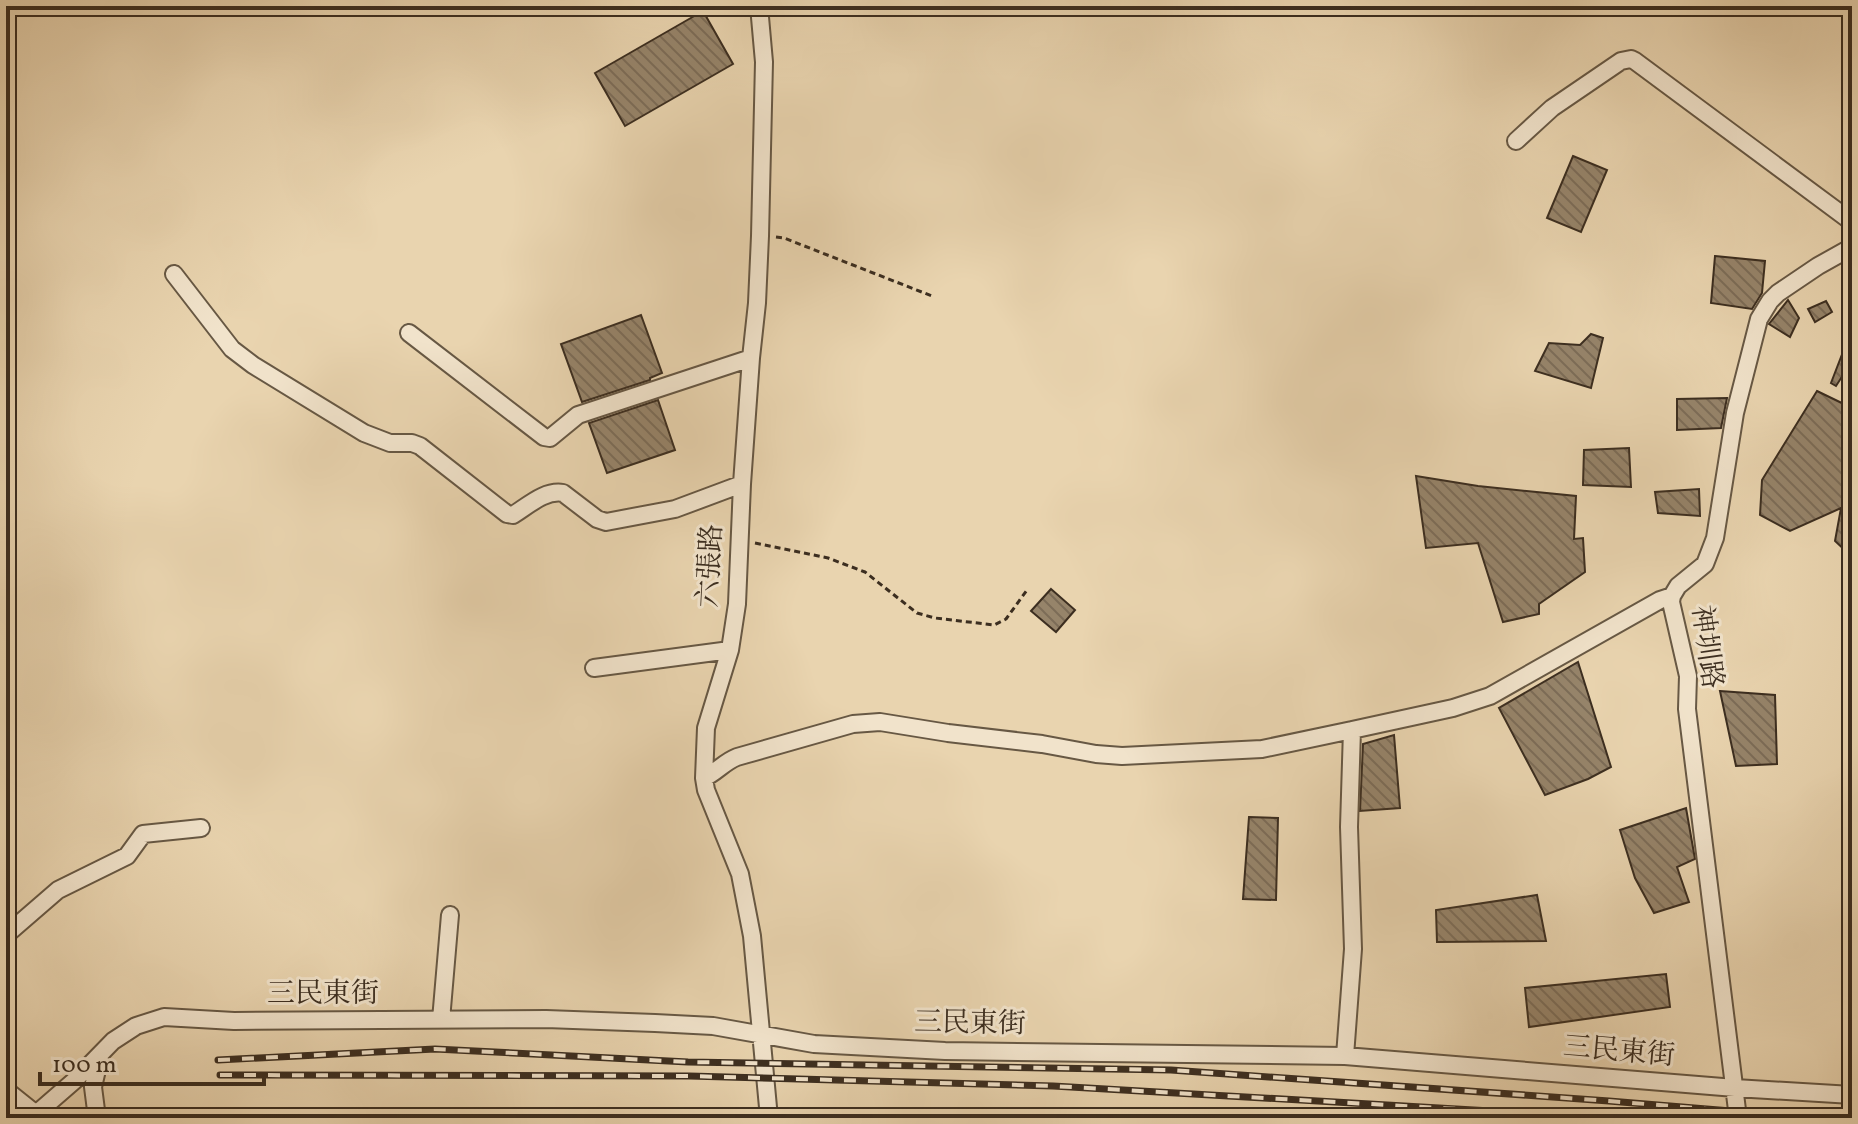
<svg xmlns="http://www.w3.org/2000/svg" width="1858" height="1124" viewBox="0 0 1858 1124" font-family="Vollkorn,'Noto Serif TC',serif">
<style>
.building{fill:url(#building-back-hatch);stroke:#3c2e20;stroke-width:2}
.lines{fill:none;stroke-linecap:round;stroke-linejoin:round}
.minor-casing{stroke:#675844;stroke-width:20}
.path{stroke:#3c2e20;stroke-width:3;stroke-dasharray:6 4;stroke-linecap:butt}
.minor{stroke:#f1e3cb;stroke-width:16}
.rail-casing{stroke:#3c2e20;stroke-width:7}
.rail{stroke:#f1e3cb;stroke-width:4;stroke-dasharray:12;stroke-linecap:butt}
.labels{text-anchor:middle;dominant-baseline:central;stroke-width:6;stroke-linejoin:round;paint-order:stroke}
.street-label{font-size:28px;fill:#3c2e20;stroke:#f1e3cb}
</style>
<defs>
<pattern id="building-back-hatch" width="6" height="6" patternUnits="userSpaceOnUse" patternTransform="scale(2)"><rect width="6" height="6" fill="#96846a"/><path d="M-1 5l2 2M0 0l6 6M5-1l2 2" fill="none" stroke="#7c6c57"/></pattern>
</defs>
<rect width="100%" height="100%" fill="#e9d4af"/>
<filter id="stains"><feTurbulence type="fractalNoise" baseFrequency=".0025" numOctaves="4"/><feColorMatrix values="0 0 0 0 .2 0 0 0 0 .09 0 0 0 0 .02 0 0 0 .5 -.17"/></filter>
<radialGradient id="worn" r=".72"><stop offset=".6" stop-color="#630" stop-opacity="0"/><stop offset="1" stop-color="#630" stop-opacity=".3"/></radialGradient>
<!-- building -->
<path class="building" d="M703 11 733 64 625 126 595 73Z
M1573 156 1607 170 1581 232 1547 218Z
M1715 256 1765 261 1762 293 1752 309 1711 303Z
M1788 300 1799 318 1790 337 1769 324Z
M1826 301 1832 312 1815 322 1808 309Z
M641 315 662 373 650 378V380L582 402 561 344Z
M1851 331 1852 361 1836 386 1831 383Z
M1591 334 1603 338 1591 388 1535 371 1549 343 1580 345Z
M1817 391 1852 408V557L1835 541 1841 508 1790 531 1760 515 1762 480Z
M1727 398 1721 428 1677 430V399Z
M658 400 675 450 607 473 589 423Z
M1629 448 1631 487 1583 485 1584 450Z
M1416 476 1478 486 1576 496 1574 539 1583 538 1585 572 1539 604V614L1503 622 1478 543 1426 548Z
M1699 489 1700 516 1658 513 1655 492Z
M1051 589 1075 610 1056 632 1031 611Z
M1578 662 1611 767 1588 779 1545 795 1499 708Z
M1720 691 1775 695 1777 764 1736 766Z
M1394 735 1400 808 1360 811 1363 744Z
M1686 808 1695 859 1677 867 1689 902 1654 913 1635 878 1620 830Z
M1249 817 1278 818 1276 900 1243 899Z
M1537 895 1546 941 1437 942 1436 910Z
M1666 974 1670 1007 1529 1027 1525 988Z"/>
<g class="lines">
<!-- minor casing -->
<g class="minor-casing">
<path id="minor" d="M759 6 764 62 760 236 757 303 751 358 742 484 737 604 730 650 706 728 704 778 706 790 740 874 752 936 769 1118
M1516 141 1552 108 1621 61 1631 59 1635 61 1852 222
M174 274 232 349 253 365 364 433 390 443H412L420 446 507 514 513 515C529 505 545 490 563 493L597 519 606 522 675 509 742 484
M409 333 544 437 550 438 578 415 751 358
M594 668 730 650
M1352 730 1453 708 1490 696 1660 600 1672 596
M704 778C717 772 724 762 737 757L853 724 880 722 948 733 1042 744 1096 754 1122 756 1262 749 1352 730 1349 827 1353 949 1345 1056
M6 935 58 890 127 856 143 834 201 828
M441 1020 450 915
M6 1090 41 1118
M36 1114 74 1081 113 1041 136 1026 164 1017 234 1021 546 1019 655 1023 713 1026 814 1044 945 1051 1345 1056 1735 1088 1852 1095
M97 1118 93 1087 100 1057
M1738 1118 1687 709 1688 676 1671 602 1672 596 1678 586 1705 564 1715 538 1735 413 1759 319 1770 301 1778 293 1818 266 1852 247"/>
</g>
<!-- path -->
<path class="path" d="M776 237 784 238 932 296
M755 543 828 558 865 572 917 613 935 618 994 625 1006 619 1027 590"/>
<!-- minor -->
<use href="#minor" class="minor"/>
<!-- rail casing -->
<g class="rail-casing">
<path id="rail" d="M218 1060 435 1049 688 1062 1171 1070 1609 1101 1817 1118
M220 1075 689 1076 1053 1086 1616 1118"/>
</g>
<!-- rail -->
<use href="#rail" class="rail"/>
</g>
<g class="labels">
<!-- street labels -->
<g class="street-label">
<text transform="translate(711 566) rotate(-87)">六張路</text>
<text transform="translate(1706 647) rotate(82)">神圳路</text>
<text x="323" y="994">三民東街</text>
<text transform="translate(970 1024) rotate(1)">三民東街</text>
<text transform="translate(1619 1052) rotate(5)">三民東街</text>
</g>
</g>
<!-- margin -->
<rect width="1858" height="1124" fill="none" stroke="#e9d4af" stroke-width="32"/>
<rect x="8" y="8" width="1842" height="1108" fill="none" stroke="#3c2e20" stroke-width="4"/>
<rect x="16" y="16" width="1826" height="1092" fill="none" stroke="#3c2e20" stroke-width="2"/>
<!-- scale -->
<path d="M40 1072v12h224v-12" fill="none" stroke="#3c2e20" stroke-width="4"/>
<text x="52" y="1072" font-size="24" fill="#3c2e20" stroke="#f1e3cb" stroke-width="6" paint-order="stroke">100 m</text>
<rect width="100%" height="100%" filter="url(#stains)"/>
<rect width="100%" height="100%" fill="url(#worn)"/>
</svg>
